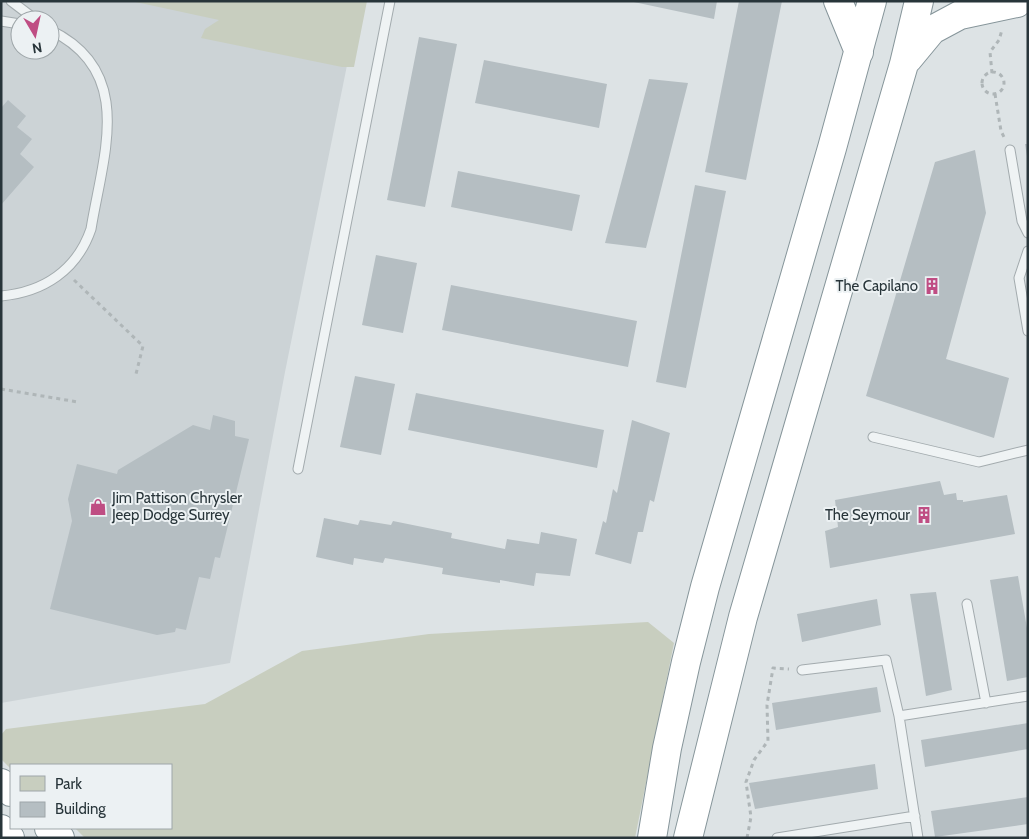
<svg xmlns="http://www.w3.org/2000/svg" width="1029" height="839" viewBox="0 0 1029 839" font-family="Cabin,sans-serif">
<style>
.built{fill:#ccd3d6;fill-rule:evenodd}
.green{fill:#c8cebf}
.building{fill:#b5bec2}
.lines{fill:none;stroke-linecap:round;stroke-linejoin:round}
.service-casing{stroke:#a3abae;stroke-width:11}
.motorway-casing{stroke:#86959a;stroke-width:30}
.path{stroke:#afb6b8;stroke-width:3;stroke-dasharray:4 4;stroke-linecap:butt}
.service{stroke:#eff3f4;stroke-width:9}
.motorway{stroke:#fff;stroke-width:28}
.labels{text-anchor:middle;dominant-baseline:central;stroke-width:4;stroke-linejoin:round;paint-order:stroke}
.poi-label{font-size:15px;fill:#28353a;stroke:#ecf1f3;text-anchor:end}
</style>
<rect width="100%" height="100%" fill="#dde3e5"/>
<!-- built -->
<path class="built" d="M1 1H360L285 372 230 663 1 703ZM20 20H50V50H20Z"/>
<!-- green -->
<path class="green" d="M131 1H367L354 67H342L201 38 205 29 219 20Z
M648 622 674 643 635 838H85L75 828H171V765H11V769L1 759V735L6 729 205 704 302 651 429 634Z"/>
<!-- building -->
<path class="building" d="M629 1H717L714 19Z
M739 1H782L746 180 705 172Z
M419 37 457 44 425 207 387 200Z
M484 60 607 84 599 128 475 103Z
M649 79 688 83 646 248 605 243Z
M8 100 26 116 17 127 32 139 20 154 34 167 1 205V108Z
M1025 144H1028V156H1027Z
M975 150 986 213 946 359 1009 378 994 438 866 396 935 162Z
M458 171 580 195 572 231 451 207Z
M695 185 726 191 686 388 656 382Z
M376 255 417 263 403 333 362 325Z
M451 285 637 321 628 367 442 330Z
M355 376 395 384 381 455 340 447Z
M416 393 604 430 597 468 408 430Z
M213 415 235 421V436L249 439 220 558 215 557 210 579 199 577 186 630 176 628 175 632 157 635 50 609 72 521 68 499 77 464 117 474 118 470 193 425 210 430Z
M632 420 670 433 654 502 650 500 643 532H638L631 564 595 554 603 521 606 523 613 489 617 493Z
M940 481 944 495 956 493 957 500H963V502L1007 495 1015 534 830 568 825 531 838 527 835 500Z
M324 518 358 525 360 520 391 525 393 521 452 533 451 538 505 549 507 539 539 544 541 532 577 539 570 576 536 573 534 586 500 580V583L442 574 443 568 385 558 383 563 354 558 353 565 316 557Z
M1018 576 1028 634V677L1007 681 990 580Z
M936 592 952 690 926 696 910 594Z
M877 599 881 625 802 642 797 614Z
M877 687 881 712 776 730 772 703Z
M1028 723V749L925 767 921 740Z
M875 764 878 789 755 809 749 783Z
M1028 797V824L935 837 931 811Z"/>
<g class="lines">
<!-- service casing -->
<g class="service-casing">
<path id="service" d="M11 1 36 20
M1 21 20 24
M1010 150 1022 221 1028 233
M1028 251 1019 278 1028 331
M1 296C44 292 77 270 91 229 103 155 136 71 50 30
M873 437 979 462 1028 450
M298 469 390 1
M967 604 986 703
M802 670 886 660 899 716
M777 838 915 816
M918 838 899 716 1028 696"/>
</g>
<!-- motorway casing -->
<g class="motorway-casing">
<path id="motorway" d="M838 1 859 52
M908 59 932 30 960 15 1017 3
M1 783 11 792
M49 828 60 838
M1 829 10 838
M652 838 667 748 686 662 705 587 832 148 872 1
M688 838 743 617 904 64 919 1"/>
</g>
<!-- path -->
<path class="path" d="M982 83a11 11 0 1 1 22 0a11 11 0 1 1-22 0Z
M992 73 990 52 999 40 1002 30
M995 94 1001 131 1005 139
M74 280 143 346 136 374
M1 389 78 402
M747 838 751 817 746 782 754 760 768 741 767 705 773 668 789 669"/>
<!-- service -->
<use href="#service" class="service"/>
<!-- motorway -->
<use href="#motorway" class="motorway"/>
</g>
<!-- icons -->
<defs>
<g id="building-bare" transform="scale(1.35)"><path d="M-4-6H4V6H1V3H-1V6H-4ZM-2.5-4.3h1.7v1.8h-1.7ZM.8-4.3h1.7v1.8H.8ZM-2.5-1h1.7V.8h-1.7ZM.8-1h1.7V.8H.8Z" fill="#bf4d83" stroke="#ecf1f3" stroke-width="2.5" paint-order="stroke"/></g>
<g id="shop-bare" transform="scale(1.35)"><path d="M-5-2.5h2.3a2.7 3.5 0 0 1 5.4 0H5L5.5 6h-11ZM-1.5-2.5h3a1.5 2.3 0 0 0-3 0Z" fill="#bf4d83" stroke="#ecf1f3" stroke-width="2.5" paint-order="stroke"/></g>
</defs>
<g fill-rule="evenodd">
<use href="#building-bare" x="932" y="286"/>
<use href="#shop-bare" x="98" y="507"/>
<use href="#building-bare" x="924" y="515"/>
</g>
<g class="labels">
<!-- poi labels -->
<g class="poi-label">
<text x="918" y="286">The Capilano</text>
<text x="112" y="498" text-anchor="start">Jim Pattison Chrysler<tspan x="112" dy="17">Jeep Dodge Surrey</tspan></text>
<text x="910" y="515">The Seymour</text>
</g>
</g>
<!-- border -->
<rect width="1029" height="839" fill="none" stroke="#28353a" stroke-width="5"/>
<!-- legend -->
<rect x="10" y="764" width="162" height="65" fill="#ecf1f3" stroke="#9ea6a9"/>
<rect x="20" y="776" width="25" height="15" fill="#c8cebf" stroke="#9ea6a9"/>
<text x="55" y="789" font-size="15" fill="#28353a">Park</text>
<rect x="20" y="802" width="25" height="15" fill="#b5bec2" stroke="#9ea6a9"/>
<text x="55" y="814" font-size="15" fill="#28353a">Building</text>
<!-- north arrow -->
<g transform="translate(35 35) rotate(171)"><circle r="24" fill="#ecf1f3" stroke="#9ea6a9"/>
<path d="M0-4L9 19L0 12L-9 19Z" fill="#bf4d83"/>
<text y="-8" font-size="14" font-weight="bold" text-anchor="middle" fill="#28353a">N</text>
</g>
</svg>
